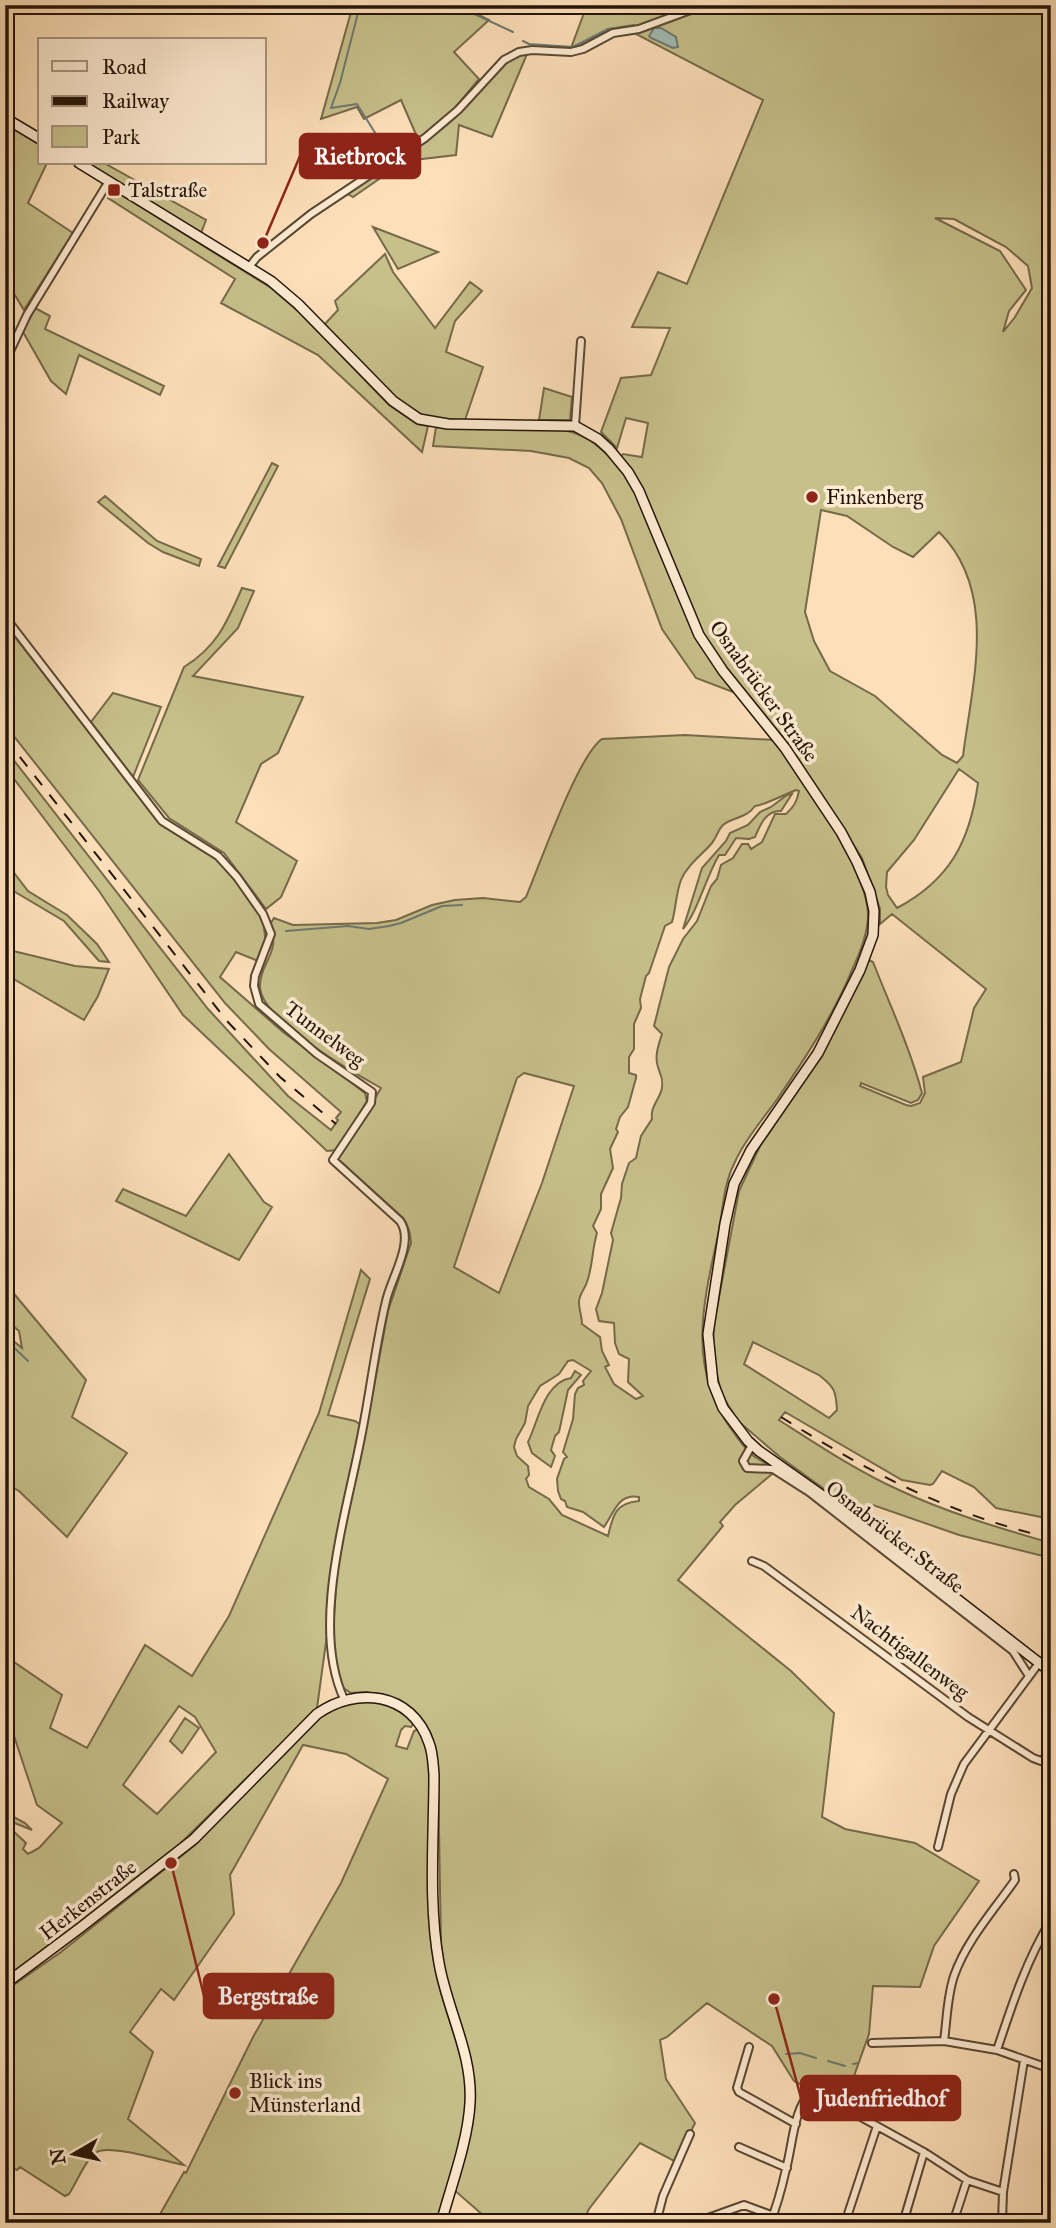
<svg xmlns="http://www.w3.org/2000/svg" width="1056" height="2228" viewBox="0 0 1056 2228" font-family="'IM FELL Great Primer',serif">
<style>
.green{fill:#c7c08b;stroke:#766a4a;stroke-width:2;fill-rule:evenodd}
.water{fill:#a0bcb5;stroke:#6e7970;stroke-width:2}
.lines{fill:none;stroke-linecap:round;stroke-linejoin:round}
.stream{stroke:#6e7970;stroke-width:2}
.street-casing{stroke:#5a4834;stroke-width:10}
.secondary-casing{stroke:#241508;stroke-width:12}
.street{stroke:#feebd2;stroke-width:6}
.secondary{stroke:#feebd2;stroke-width:9}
.rail{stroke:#241508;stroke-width:2;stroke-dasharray:12 12;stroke-linecap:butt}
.poi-dot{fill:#8f2418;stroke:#feebd2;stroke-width:2.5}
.labels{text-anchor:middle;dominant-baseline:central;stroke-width:7;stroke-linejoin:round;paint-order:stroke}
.poi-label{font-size:21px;fill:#241508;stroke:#feebd2;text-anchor:start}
.street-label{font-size:21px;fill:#241508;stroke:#feebd2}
.leader{fill:none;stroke:#8f2418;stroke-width:2.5}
.callout-dot{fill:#8f2418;stroke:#feebd2;stroke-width:2.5}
.callout{fill:#8f2418;stroke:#8f2418;stroke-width:2.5}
.callout-label{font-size:23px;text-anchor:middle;font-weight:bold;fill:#fff}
</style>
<rect width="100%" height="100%" fill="#fde0ba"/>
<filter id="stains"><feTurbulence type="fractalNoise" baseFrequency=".00286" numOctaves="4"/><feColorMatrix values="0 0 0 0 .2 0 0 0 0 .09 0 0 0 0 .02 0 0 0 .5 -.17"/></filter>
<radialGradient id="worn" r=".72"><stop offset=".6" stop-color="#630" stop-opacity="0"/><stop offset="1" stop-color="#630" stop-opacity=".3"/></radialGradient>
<!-- green -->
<path class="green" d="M353 5H459L489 20 454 52 479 79 455 108 418 139 401 100 364 119 357 107 321 119Z
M587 5H694L639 26 612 29 571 48Z
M712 5H1051V1519L996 1508 974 1487 942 1471 933 1484 930 1485 902 1480 785 1412 779 1420C818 1445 857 1471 899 1490 948 1513 999 1528 1051 1543V1558L959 1535 873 1505 856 1512 780 1457 738 1421 722 1395 715 1367 713 1343 714 1324 739 1191 760 1146 824 1051 869 960 873 962C890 1005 910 1048 922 1093L918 1100 911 1103 861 1083 860 1086 906 1105 911 1106 920 1103 925 1093 923 1077 961 1062 974 1008 986 989 892 914 880 924V909L862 858 783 737 749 698 696 678 662 629 621 519 602 483 589 468 569 458 531 451 433 446 436 427 450 429H558C584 433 598 444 616 464L623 454 642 457 648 423 626 418 617 448 601 432 621 378 651 375 670 328 632 327 658 272 687 284 763 100 634 33ZM935 218 954 219 1006 247 1028 266 1032 288 1015 317 1003 332 1009 311 1026 290 1000 251ZM821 510 847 516 893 547 913 557 939 532C999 591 972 683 963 756L957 763 942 755 875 696 830 671 814 641 805 612ZM959 769 978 783C970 841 950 880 897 908L888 895 886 887 887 872 914 840ZM753 1342 819 1375C834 1387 836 1390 837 1410L829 1418 744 1364Z
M527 54 492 137 459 125 456 155 405 161 353 197 346 193C384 168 427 145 460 113 479 93 498 57 527 54Z
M5 122 40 143V163H47L28 203 73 233 24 310 5 279Z
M86 163H104L206 220 201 233Z
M113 193 120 194 271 288 299 312 389 405 417 424 428 426 422 452 318 355 221 303 235 279 108 198Z
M373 227 438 252 398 269Z
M385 254 393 272 435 328 470 282 482 291 455 321 446 352 483 367 465 420C454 419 442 420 432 418 394 409 351 353 324 325L338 310 335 301Z
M35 308 50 316 45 329 164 386 160 395 79 355 66 394 51 381 23 332Z
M544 388 572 397 570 420H539Z
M272 463 278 466 225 568 218 566Z
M105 496 157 541 201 559 199 566 163 552 148 543 98 502Z
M242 588 254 591 238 628 193 676 303 697 278 753 261 764 236 822 297 861 281 897 266 909 224 853 169 818 138 780 184 667C217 647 227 622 242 588Z
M5 624 158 821 165 827 216 858 238 884 263 920 266 943 258 961 236 952 220 977 283 1032 365 1093 367 1101 338 1150 327 1151 183 1015 99 891 5 767V749L208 1009 288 1096 331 1130 338 1120 336 1118 341 1112 269 1049 225 1003 5 725Z
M113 693 161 707 133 777 91 722Z
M685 735 774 740C803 784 866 863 868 915 868 934 860 953 852 970 833 1016 806 1057 778 1098 763 1119 744 1141 734 1164 723 1186 723 1211 718 1235 703 1304 687 1367 731 1429 738 1438 745 1450 755 1457 762 1462 771 1465 778 1469L735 1505 720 1522 723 1526 678 1580 791 1671 834 1713 822 1817 845 1829 915 1843 979 1881 934 1946 920 1987 873 1986 869 2034 845 2101 812 2083 806 2087 794 2081 772 2046 707 2003 667 2037 660 2040 666 2079 695 2123 676 2162 640 2143 589 2209 582 2223H492L453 2189 474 2101V2085L468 2051 446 1981 441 1945 438 1773 430 1736 394 1700 367 1692 351 1693 342 1687 337 1676 332 1644 338 1560 366 1429 388 1311 411 1243C410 1233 409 1226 403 1218L338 1159 381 1088C354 1073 258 1019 260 985 261 960 280 956 271 923L274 918 293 925 377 923 396 920 432 905 455 900 483 898 520 902 526 897C540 864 578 755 602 739ZM796 790 799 791C797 801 794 807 786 814H775L762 842 751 849 748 844H742L733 858 721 865 717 879 711 886 697 921 683 939 669 967 654 1026 662 1034C659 1044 654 1056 658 1067 661 1078 663 1076 662 1088 660 1099 650 1106 652 1119L641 1136 636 1158 629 1163 622 1184 621 1198 611 1233 613 1240 602 1293 596 1309 599 1321 614 1323 615 1343 619 1354 629 1359 628 1382 643 1396 636 1399 614 1384 605 1367 609 1365 602 1351 600 1337 582 1324C582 1317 579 1310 579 1302 579 1294 585 1289 587 1282 593 1265 592 1249 597 1233L593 1226 601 1209V1194L613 1168 610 1149 618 1132 616 1129 620 1117 628 1107 636 1078V1075L629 1073V1057L634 1049V1024L641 1008 640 999 646 976 649 973 665 926 672 922C676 908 676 893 681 880 687 865 703 854 712 843 716 838 718 830 723 825 734 816 746 819 755 806 765 805 785 794 796 790ZM524 1073 574 1086 542 1183 499 1293 454 1267 517 1078ZM573 1360 591 1371 583 1381 584 1385 578 1388 575 1394 573 1419 563 1452 567 1457 564 1459 557 1479 558 1491 561 1499 565 1501 567 1507 583 1512 604 1527C614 1513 618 1493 639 1497V1501C615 1503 613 1515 608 1536L562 1515 549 1499 529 1487 526 1479 529 1475 528 1466 517 1456 514 1447 516 1439 525 1423 528 1406 540 1386 559 1374 568 1361Z
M792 794 781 811C766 810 760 825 755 837L749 839 736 838 725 855H719C706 877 698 911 683 929L702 868 726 841 730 833 748 825 760 812 771 807 787 795Z
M5 861 28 891 67 915 97 944 109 962 99 961 64 921 5 886Z
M5 949 75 966 109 969 98 996 84 1020 5 974Z
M229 1154 264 1202 272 1207 239 1260 116 1201 123 1189 186 1216Z
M361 1270 370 1279 328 1415 355 1421 361 1425 335 1548 327 1635 317 1708 176 1848 19 1970 5 1977V1818L10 1815 25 1823 32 1830 12 1822 11 1829 26 1843 23 1849 28 1854 39 1848 62 1823 37 1805 8 1718 5 1722V1656L62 1695 50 1728 87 1748 145 1645 192 1676 229 1616 319 1413ZM179 1706 195 1717 216 1752 157 1814 123 1785Z
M5 1283 86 1380 72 1417 127 1453 67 1537 19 1491 5 1483V1334L22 1348 19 1331 5 1319Z
M575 1371 581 1375 568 1390 559 1432 555 1436 551 1450 555 1456 551 1467 532 1453 528 1442C538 1422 544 1382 571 1378Z
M367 1701C386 1703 401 1709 413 1724L411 1727 405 1726 401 1730 396 1746 407 1749 414 1731 418 1729C437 1759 429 1805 429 1838 429 1877 428 1917 433 1955 439 2005 465 2049 468 2099 469 2129 446 2191 438 2223H381L383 2219 379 2217 377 2223H155L184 2172 186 2173 253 2037 341 1883 388 1779 346 1754 303 1745 230 1875 234 1914 174 2000 161 1989 130 2032 153 2052 128 2119 184 2165C167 2162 110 2144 97 2152 85 2160 77 2182 69 2194L65 2196 20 2167 17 2170 5 2163V1991L61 1952 195 1845 318 1719 341 1705Z
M185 1718 199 1728 182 1753 170 1741Z"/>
<!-- water -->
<path class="water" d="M654 28H661L676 37 678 47 673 48 651 38 649 36Z"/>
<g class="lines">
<!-- stream -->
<path class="stream" d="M360 5 340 83 331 108 357 104 389 155
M455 5 513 32
M523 41 529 44 573 47 608 29 634 25
M286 931 348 926 369 929 389 926 401 923 442 906 462 905
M5 1339 28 1361
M786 2054 800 2053 816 2058
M828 2061 845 2066
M853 2064 858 2063"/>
<!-- street casing -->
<g class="street-casing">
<path id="street" d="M249 267 257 257 311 214 425 138 458 110 504 60 519 52 532 50 571 52 583 49 613 33 639 29 704 5
M5 362 27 315 109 181
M575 426 581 341
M5 617 162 821 218 856 237 877 263 914 271 934 255 976 254 986 259 1004 317 1054 372 1092 371 1103 333 1160 400 1221C415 1242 391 1278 386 1301 376 1343 371 1385 363 1427 349 1506 309 1624 344 1699
M752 1445 743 1461 747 1468 773 1469 809 1492 1013 1651 1029 1676
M752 1561 764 1566 968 1717 1033 1758 1041 1761 1051 1756
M938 1847 951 1794 964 1764 1039 1663
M944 2041C947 2019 947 1997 954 1976 966 1941 994 1910 1015 1880L1014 1874
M872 2043 944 2041 997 2050 1051 2069
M749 2047 737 2088 739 2092 796 2124
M997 2050C1012 2005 1026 1961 1051 1920
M739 2147 787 2168
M656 2223 663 2196 690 2134
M694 2223 744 2205 793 2223
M770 2223C777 2206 782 2187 786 2169 793 2144 793 2109 812 2090L924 2152 967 2180 1003 2192
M845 2223 877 2126
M903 2223 924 2152
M953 2223 967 2180
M1002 2223 1003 2192 1024 2060"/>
</g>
<!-- secondary casing -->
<g class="secondary-casing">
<path id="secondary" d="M5 118 40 139
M79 163 271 281 298 304 393 401 419 419 448 424 575 426 598 439 609 449 628 472 639 491 699 635 723 671 785 748 841 832 857 862 870 892 874 911 873 935 860 970 818 1053 751 1150 734 1184 725 1224 708 1334 713 1383 723 1408 748 1441 759 1451 837 1506 1051 1672
M5 1984 80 1928 194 1839 317 1714C356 1686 412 1692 429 1743 433 1753 433 1764 434 1775 434 1836 428 1903 439 1963 447 2010 473 2054 470 2103 468 2141 451 2186 441 2223"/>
</g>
<!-- street -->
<use href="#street" class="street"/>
<!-- secondary -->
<use href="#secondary" class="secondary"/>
<!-- rail -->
<path class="rail" d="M5 738 227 1021 280 1077 336 1124
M781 1417C868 1472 950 1515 1051 1538
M1042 2223 1051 2203"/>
</g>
<!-- markers -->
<g class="poi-dot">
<rect x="107" y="183" width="14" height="14" rx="3.5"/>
<circle cx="812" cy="497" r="7"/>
<circle cx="235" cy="2093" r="7"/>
</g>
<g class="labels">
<!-- poi labels -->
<g class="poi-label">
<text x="128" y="190">Talstraße</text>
<text x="826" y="497">Finkenberg</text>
<text x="249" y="2081">Blick ins<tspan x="249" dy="24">Münsterland</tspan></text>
</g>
<!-- street labels -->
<g class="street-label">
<text transform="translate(764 691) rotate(54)">Osnabrücker Straße</text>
<text transform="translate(325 1034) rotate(37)">Tunnelweg</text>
<text transform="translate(895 1537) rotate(38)">Osnabrücker Straße</text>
<text transform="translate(910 1652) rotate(37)">Nachtigallenweg</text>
<text transform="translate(88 1900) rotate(-38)">Herkenstraße</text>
</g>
</g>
<!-- callouts -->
<path class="leader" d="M263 243L300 156M171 1863L204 1996M774 1999L801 2098"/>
<g class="callout-dot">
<circle cx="263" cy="243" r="7"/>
<circle cx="171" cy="1863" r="7"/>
<circle cx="774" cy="1999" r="7"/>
</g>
<g class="callout">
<rect x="300" y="134" width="120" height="44" rx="7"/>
<rect x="204" y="1974" width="129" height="44" rx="7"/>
<rect x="801" y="2076" width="159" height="44" rx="7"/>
</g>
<g class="callout-label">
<text x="360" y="164">Rietbrock</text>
<text x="268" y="2004">Bergstraße</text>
<text x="881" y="2106">Judenfriedhof</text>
</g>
<!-- margin -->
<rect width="1056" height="2228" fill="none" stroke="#fde0ba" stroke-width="28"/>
<rect x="7" y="7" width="1042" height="2214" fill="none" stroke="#241508" stroke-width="3.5"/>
<rect x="14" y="14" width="1028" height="2200" fill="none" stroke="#241508" stroke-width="2"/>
<!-- legend -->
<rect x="38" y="38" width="228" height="126" fill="#feebd2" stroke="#a79581" stroke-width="2"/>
<rect x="52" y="61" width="35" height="10" fill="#feebd2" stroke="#a79581" stroke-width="2"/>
<text x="102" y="74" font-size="21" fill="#241508">Road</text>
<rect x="52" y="96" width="35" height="10" fill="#241508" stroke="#a79581" stroke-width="2"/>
<text x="102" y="108" font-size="21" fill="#241508">Railway</text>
<rect x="52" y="126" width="35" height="21" fill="#c7c08b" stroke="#a79581" stroke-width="2"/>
<text x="102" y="144" font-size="21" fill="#241508">Park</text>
<!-- north arrow -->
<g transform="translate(74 2154) rotate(261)" stroke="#feebd2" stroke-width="5" paint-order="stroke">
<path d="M0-5L12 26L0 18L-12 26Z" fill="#241508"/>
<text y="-10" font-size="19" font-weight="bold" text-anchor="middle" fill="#241508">N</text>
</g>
<rect width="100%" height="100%" filter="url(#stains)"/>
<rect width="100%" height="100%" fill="url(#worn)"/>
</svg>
